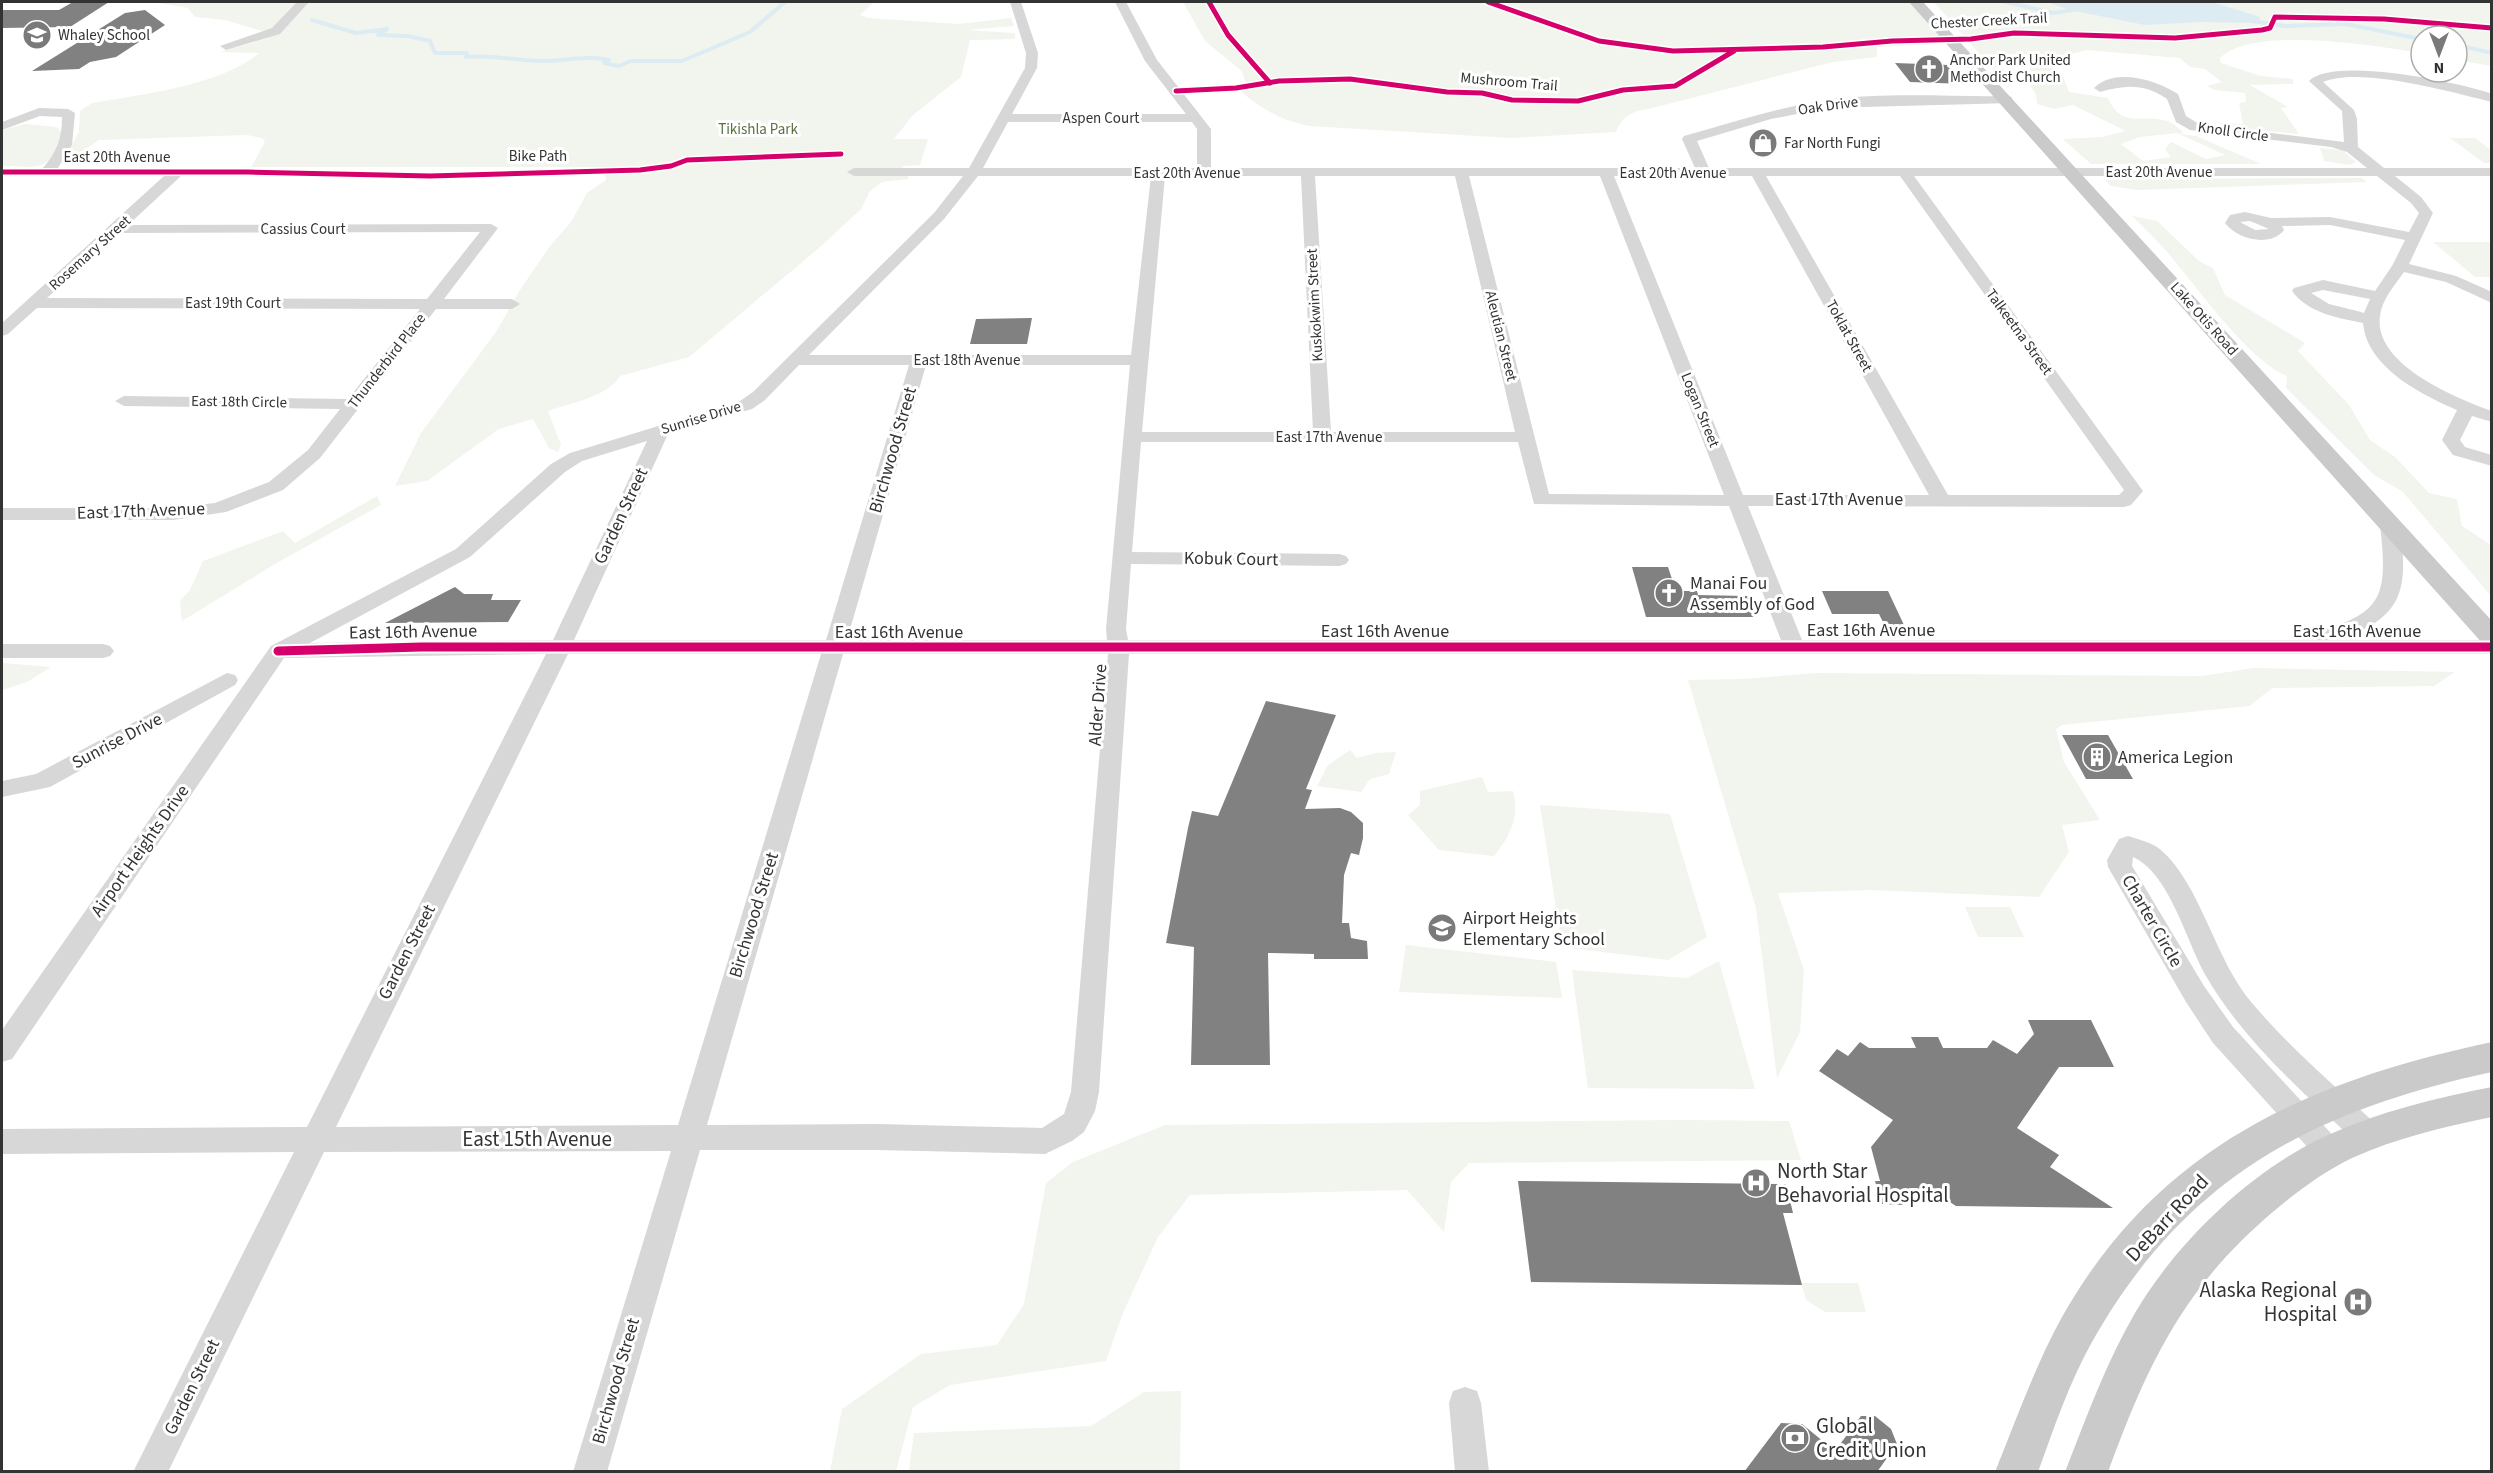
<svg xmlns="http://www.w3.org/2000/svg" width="2493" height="1473" viewBox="0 0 2493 1473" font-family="'Source Sans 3',sans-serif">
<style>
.green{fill:#f1f5ed;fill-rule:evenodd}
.water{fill:#ddebf3}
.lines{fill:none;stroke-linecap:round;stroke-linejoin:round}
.stream{stroke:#ddebf3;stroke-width:4}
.building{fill:#818181}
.minor{fill:#d7d7d7;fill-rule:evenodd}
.major{fill:#cacaca;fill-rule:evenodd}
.cycleway-far1-casing{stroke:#fff;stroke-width:8}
.cycleway-casing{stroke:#fff;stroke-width:13}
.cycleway-far1{stroke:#d6006c;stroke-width:5}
.cycleway{stroke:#d6006c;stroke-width:9}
.labels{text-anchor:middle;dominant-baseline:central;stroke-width:6;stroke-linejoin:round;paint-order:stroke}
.far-street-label{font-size:15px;fill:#333;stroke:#fff}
.far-poi-label{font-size:15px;fill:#333;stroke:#fff;text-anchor:start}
.far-park-label{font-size:15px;fill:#56703f;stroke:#fff}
.street-label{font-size:18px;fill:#333;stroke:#fff}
.poi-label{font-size:18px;fill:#333;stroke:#fff;text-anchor:start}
.near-street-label{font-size:21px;fill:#333;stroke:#fff}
.near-poi-label{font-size:21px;fill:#333;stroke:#fff;text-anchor:start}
</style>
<rect width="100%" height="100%" fill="#fff"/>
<!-- green -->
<path class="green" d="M154 2H874L860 15 868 18 959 24 1011 18 1014 26 967 30 1015 33V39L970 40 961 77 913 115 894 139H928L920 165 902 166 909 179 882 182 870 191 861 209 819 248 689 357 620 376C608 397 570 403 548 411L561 445 558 452 549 448 533 419 499 429 427 481 395 486 421 433 496 332 520 290 550 246 571 222 587 193 606 180 605 172 612 167H251L265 142 262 138 247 135 99 140 78 154 66 156 79 132 80 111 92 103C142 94 219 86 259 53L220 52 269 38 268 33 225 20 195 17 188 8Z
M1183 2H1915L1954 43 1877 47V57L1833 62 1648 109C1631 111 1622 117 1616 132L1511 138 1309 126C1280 120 1261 109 1238 89L1246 84 1242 71 1205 41Z
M1934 2H2491V66L2457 60V36H2421V53C2377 46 2254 25 2220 58L2221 63 2261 76 2293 79V84L2250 85 2288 107 2281 108 2299 134 2217 127 2221 123 2243 124 2239 103 2246 102 2245 93 2214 90 2207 86 2222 82 2205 69 2190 67 2180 58 2087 50 2049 60 2048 62 2063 77 2069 92 2108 98C2122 130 2142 113 2167 121 2173 122 2179 129 2183 132L2180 134 2196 136 2261 164H2091L2063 139 2102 137 2126 131 2073 105 2054 109 2037 104 2036 95 2027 80 2030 68 2027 57 2004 54 2000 63 2005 72 1994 71ZM2177 133 2225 155 2206 159 2171 142 2165 149 2171 157 2143 161 2121 144 2140 137Z
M25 124 57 127 65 137C45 174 40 166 2 166V130Z
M2450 138H2475L2491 150V163H2484Z
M2320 148 2342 150 2356 162 2350 165 2324 161Z
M2362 178 2367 182 2137 190 2111 186 2104 179Z
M2132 216 2157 221 2199 261 2213 268 2225 295 2305 343 2298 351 2349 405 2370 440 2395 457 2429 493 2457 499 2462 526 2491 545V596L2403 492 2374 475 2286 388 2287 376C2249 361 2196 286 2168 253 2157 240 2144 228 2132 216Z
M2433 242H2491V277H2475Z
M377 496 381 505 275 564 182 621 180 601 190 590 203 561 283 531 295 543Z
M2 663 51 667 27 682 2 690Z
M2254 668 2455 672 2434 686 2272 688 2250 706 2062 725 2056 729 2064 762 2100 820 2062 825 2069 852 2039 897 1870 890 1778 893 1804 970 1800 1032 1777 1078 1756 908 1688 680 1743 679 1816 673 2202 676Z
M1350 750 1357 758 1376 753 1396 752 1389 774 1370 779 1361 792 1317 786 1328 765Z
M1482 777 1488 792 1513 791C1520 816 1510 837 1494 856L1439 850 1408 815 1420 805V791Z
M1540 805 1670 814 1707 937 1668 960 1562 947Z
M1965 907H2010L2024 937H1978Z
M1406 945 1556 962 1562 998 1399 992Z
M1719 961 1755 1089 1588 1088 1572 970 1687 978Z
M1685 1120 1789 1121 1801 1160 1469 1163 1451 1182 1444 1232 1407 1190 1190 1195 1158 1237 1123 1313 1106 1361 950 1385 913 1407 896 1471H830L842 1409 921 1354 997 1345 1024 1304 1046 1183 1073 1162 1165 1125Z
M1801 1283H1858L1866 1312H1825L1806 1300Z
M1181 1391 1180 1471H909L914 1433 1091 1426 1144 1392Z"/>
<!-- water -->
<path class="water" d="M2047 2H2212L2260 17 2259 23 2200 22 2145 25 2070 10Z"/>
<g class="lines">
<!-- stream -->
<path class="stream" d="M2006 2 2053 13 2078 9
M312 20 356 33 387 29 378 35 408 36 430 41 435 53H467L466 57C491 54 517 61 542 61 565 61 587 55 609 60L604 63 619 66 631 61H682L750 32 785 2
M2252 21 2285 26 2346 24 2421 39
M2457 45 2492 53"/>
</g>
<!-- building -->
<path class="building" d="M73 2H109L70 27 2 28V10H59Z
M145 10 165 25 116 57 90 62 79 69 32 71 125 13Z
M1895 63 1949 65 1965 84 1910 82Z
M1032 318 1027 344H970L976 319Z
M1632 567H1668L1676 591H1697L1698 595 1747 596 1755 617H1646Z
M455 587 464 594H493L491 600H521L508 622 385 623Z
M1822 591H1888L1904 625 1884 624 1879 614H1832Z
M1266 701 1336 715 1306 789 1312 790 1305 809 1340 808 1351 812 1363 823V838L1359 855 1351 853 1344 875 1342 923H1349L1351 938 1367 941 1368 959H1314V954L1268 953 1270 1065H1191L1194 947 1166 943 1188 828 1192 811 1218 816Z
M2062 735H2108L2133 779H2086Z
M2028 1020H2091L2114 1067H2059L2017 1128 2059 1155 2050 1167 2113 1208 1956 1206 1922 1184 1915 1195H1899L1903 1205 1882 1204 1875 1181H1880L1871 1147 1893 1120 1819 1071 1837 1049 1848 1056 1860 1042 1869 1048H1916L1911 1037H1938L1943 1048H1987L1993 1040 2017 1054 2034 1034Z
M1518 1181 1786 1184 1793 1213H1783L1802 1285 1531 1282Z
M1861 1416H1875L1891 1429 1897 1444 1877 1472H1744L1781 1423 1802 1424 1835 1451Z"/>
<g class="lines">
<!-- minor -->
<path class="minor" d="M297 2H309L280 34 226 50 220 46 272 28Z
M1010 2H1021L1038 53 1037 68 1012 114H1186L1145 61 1115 2H1126L1157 60 1211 129V168H1695L1682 139 1684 136C1731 123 1779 107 1827 100 1886 92 1948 97 2007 96L2012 97V103L1827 108 1771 119 1697 141 1709 168H2367L2347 152 2331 147 2190 130 2176 122 2167 99C2144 83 2125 85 2100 92L2094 88C2115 67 2156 80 2178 94L2186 116 2199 124 2344 142 2342 111 2309 81C2333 56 2459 82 2492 94V102C2452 92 2359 66 2323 82L2354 110 2357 119 2358 147 2384 168H2492V176H2395L2421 197 2433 213 2409 264 2456 276 2492 292V303L2446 282 2404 272C2395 285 2382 299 2380 316 2373 364 2455 398 2492 411V422L2472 416 2460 440 2465 447 2492 455V466L2453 455 2442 440 2457 410C2420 394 2367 367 2363 323 2338 318 2308 313 2292 291L2294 288 2323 280 2375 291 2392 266 2405 240 2330 225 2282 226 2284 230C2270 248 2237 239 2225 223L2230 215 2245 212 2271 218 2330 217 2409 232 2419 213 2411 203 2377 176H1914L2143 491 2131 505 2124 507 1748 506 1802 640H2302L2305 635C2381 615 2389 602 2380 525L2390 519 2400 525C2408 590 2405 618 2336 640H2492V654H1129L1099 1092 1095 1111 1084 1132 1072 1141 1045 1154 877 1150H700L607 1472H573L671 1151 324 1152 168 1472H133L294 1152 2 1154V1129L307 1127 546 654 284 658 12 1059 2 1062V1030L271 646 456 549 551 464 570 453 740 401 753 392 934 213 963 176H854L847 172 854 168H969L1025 68 1026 53ZM1008 122H1192L1197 129V168H983ZM978 176H1151L1131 355H809L944 219ZM1165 176H1301L1313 432H1142ZM1315 176H1455L1515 432H1331ZM1469 176H1600L1724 495 1549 494ZM1614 176H1752L1929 495H1743ZM1766 176H1900L2124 490 2119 495H1948ZM2250 221 2269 229 2255 230 2240 222ZM2323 290 2370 299 2364 313 2361 312 2329 304 2311 293ZM799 365H909L826 640H574L668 434 752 409 765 400ZM926 365H1130L1106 629 1107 640H847ZM647 441 553 640 310 643 470 557 565 472 582 461ZM1141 442H1518L1534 504 1729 506 1781 640H1128L1126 629 1131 564 1339 566 1346 564 1349 560 1346 556 1339 554 1132 552ZM568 654H821L678 1125 336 1127ZM843 654H1108L1071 1092 1064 1114 1042 1128 877 1124 707 1125Z
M39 108 68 109 75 113 72 145 58 168H233L240 172 233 176H181L128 225 491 224 498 228 444 299H512L520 304 512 309H436L320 458 283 490 226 512 173 520H2V508H173L215 503 269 482 308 450 340 409 124 406 115 401 124 396 348 399 420 309 37 308 8 334 2 336V323L164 176H2V168H43C57 152 62 138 62 117L40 116 2 130V122ZM480 232 427 299 47 298 118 233Z
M2 644H103L110 646 114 651 110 656 103 658H2Z
M227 673 235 675 238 680 235 685 50 787 2 797V781L36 774Z
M2128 836C2138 839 2153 843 2161 850 2201 885 2215 960 2252 1003 2290 1048 2336 1087 2379 1127L2383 1136 2379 1145 2369 1149 2359 1145C2304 1093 2244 1042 2206 976 2186 941 2170 874 2133 857L2132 866 2204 986 2233 1027 2340 1143 2344 1152 2340 1161 2330 1165 2320 1161 2213 1043 2186 1002 2108 867 2107 860 2119 839Z
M1465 1387 1477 1391 1481 1403 1489 1472H1455L1449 1403 1453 1391Z"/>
<!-- major -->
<path class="major" d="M1909 2H1923L2492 621V646L2483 644Z
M2492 1042V1072C2312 1111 2185 1177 2092 1342 2069 1383 2054 1428 2038 1472H1995C2016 1420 2035 1366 2062 1317 2158 1147 2308 1081 2492 1042Z
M2492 1087V1117C2444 1127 2396 1138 2352 1158 2323 1172 2298 1191 2274 1211 2183 1288 2148 1363 2108 1472H2065C2086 1418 2106 1363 2135 1313 2176 1243 2251 1170 2326 1136 2378 1112 2435 1098 2492 1087Z"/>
<!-- cycleway-far1 casing -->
<g class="cycleway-far1-casing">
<path id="cycleway-far1" d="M1209 2 1228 35 1270 83
M1488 2 1599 41 1673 51 1823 47 1892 41 1971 39 2014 33 2175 38 2262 30 2270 28 2275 17 2384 19 2492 28
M1176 91 1236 88 1279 81 1350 79 1447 92 1482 93 1512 100 1578 101 1623 90 1675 86 1734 51
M2 172H248L430 176 640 170 671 166 687 160 841 154"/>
</g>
<!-- cycleway casing -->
<g class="cycleway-casing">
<path id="cycleway" d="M278 651 421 647H2492"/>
</g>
<!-- cycleway-far1 -->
<use href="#cycleway-far1" class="cycleway-far1"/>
<!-- cycleway -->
<use href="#cycleway" class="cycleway"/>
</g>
<!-- icons -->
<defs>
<g id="school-disc" transform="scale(1.5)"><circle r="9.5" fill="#7a7a7a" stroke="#fff"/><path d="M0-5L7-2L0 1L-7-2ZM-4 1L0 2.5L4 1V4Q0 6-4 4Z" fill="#fff"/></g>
<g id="church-disc" transform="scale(1.5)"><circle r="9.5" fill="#7a7a7a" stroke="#fff"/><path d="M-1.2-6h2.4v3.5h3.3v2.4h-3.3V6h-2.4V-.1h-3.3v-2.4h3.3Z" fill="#fff"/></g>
<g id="shop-disc" transform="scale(1.5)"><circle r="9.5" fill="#7a7a7a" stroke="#fff"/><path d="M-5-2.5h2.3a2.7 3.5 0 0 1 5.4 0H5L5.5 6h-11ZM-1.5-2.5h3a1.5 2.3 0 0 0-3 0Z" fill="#fff"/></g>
<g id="building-disc" transform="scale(1.5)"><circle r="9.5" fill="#7a7a7a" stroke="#fff"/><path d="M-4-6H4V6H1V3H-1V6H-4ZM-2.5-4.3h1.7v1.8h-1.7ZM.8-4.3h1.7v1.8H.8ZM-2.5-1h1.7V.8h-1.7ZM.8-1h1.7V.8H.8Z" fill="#fff"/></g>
<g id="hospital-disc" transform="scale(1.5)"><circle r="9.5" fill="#7a7a7a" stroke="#fff"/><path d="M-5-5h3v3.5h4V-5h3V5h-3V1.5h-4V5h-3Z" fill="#fff"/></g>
<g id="bank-disc" transform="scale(1.5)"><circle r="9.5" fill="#7a7a7a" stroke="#fff"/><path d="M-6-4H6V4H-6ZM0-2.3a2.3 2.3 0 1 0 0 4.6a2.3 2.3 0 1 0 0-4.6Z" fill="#fff"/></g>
</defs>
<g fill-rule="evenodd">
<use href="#school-disc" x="37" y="35"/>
<use href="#church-disc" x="1929" y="69"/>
<use href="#shop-disc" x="1763" y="143"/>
<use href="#church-disc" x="1669" y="593"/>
<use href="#building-disc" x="2097" y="757"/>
<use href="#school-disc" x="1442" y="928"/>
<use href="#hospital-disc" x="1756" y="1183"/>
<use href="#hospital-disc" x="2358" y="1302"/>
<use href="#bank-disc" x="1795" y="1438"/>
</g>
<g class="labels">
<!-- far-street labels -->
<g class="far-street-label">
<text transform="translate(1989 21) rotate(-3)">Chester Creek Trail</text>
<text transform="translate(1509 82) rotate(5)">Mushroom Trail</text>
<text transform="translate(1828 106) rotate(-8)">Oak Drive</text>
<text x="1101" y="118">Aspen Court</text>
<text transform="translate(2233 132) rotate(8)">Knoll Circle</text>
<text x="538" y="156">Bike Path</text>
<text x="117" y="157">East 20th Avenue</text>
<text x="2159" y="172">East 20th Avenue</text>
<text x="1187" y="173">East 20th Avenue</text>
<text x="1673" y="173">East 20th Avenue</text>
<text x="303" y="229">Cassius Court</text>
<text transform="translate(90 253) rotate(-42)">Rosemary Street</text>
<text x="233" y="303">East 19th Court</text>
<text transform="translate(1315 305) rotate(-93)">Kuskokwim Street</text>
<text transform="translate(2204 319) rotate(48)">Lake Otis Road</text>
<text transform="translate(2019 332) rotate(54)">Talkeetna Street</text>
<text transform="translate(1501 336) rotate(76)">Aleutian Street</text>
<text transform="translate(1849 336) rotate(61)">Toklat Street</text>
<text x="967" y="360">East 18th Avenue</text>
<text transform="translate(387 361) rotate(-52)">Thunderbird Place</text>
<text transform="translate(239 402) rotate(1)">East 18th Circle</text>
<text transform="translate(1700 410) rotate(68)">Logan Street</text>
<text transform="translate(701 418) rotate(-17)">Sunrise Drive</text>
<text x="1329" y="437">East 17th Avenue</text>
</g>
<!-- far-poi labels -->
<g class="far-poi-label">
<text x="58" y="35">Whaley School</text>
<text x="1950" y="60">Anchor Park United<tspan x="1950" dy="17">Methodist Church</tspan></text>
<text x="1784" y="143">Far North Fungi</text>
</g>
<!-- far-park labels -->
<g class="far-park-label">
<text x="758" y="129">Tikishla Park</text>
</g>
<!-- street labels -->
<g class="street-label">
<text transform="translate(893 450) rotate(-74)">Birchwood Street</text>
<text x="1839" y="499">East 17th Avenue</text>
<text transform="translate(141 511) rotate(-2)">East 17th Avenue</text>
<text transform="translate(621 516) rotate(-65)">Garden Street</text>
<text transform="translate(1231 559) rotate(1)">Kobuk Court</text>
<text x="1871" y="630">East 16th Avenue</text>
<text x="1385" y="631">East 16th Avenue</text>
<text x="2357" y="631">East 16th Avenue</text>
<text transform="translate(413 632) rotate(-1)">East 16th Avenue</text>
<text x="899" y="632">East 16th Avenue</text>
<text transform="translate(1098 705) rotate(-86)">Alder Drive</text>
<text transform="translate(117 741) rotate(-28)">Sunrise Drive</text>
<text transform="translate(140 851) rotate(-55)">Airport Heights Drive</text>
<text transform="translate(754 915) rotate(-73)">Birchwood Street</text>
<text transform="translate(2152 921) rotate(60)">Charter Circle</text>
<text transform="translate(407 952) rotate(-63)">Garden Street</text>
<text transform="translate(616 1381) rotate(-74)">Birchwood Street</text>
<text transform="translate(192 1387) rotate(-64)">Garden Street</text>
</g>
<!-- poi labels -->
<g class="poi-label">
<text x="1690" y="583">Manai Fou<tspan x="1690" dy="21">Assembly of God</tspan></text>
<text x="2118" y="757">America Legion</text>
<text x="1463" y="918">Airport Heights<tspan x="1463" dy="21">Elementary School</tspan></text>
</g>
<!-- near-street labels -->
<g class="near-street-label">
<text x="537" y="1139">East 15th Avenue</text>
<text transform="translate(2167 1218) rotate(-47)">DeBarr Road</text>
</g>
<!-- near-poi labels -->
<g class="near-poi-label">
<text x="1777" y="1171">North Star<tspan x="1777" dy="24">Behavorial Hospital</tspan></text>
<text x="2337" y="1290" text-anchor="end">Alaska Regional<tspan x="2337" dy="24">Hospital</tspan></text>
<text x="1816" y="1426">Global<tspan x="1816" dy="24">Credit Union</tspan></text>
</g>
</g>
<!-- border -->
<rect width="2493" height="1473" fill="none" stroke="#333333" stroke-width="6"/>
<!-- north arrow -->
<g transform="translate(2439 54) rotate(180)"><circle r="28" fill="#ffffff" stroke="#adadad" stroke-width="1.5"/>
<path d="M0-4.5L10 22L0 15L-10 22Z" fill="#7a7a7a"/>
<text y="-9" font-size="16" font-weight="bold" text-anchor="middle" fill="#333333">N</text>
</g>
</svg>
